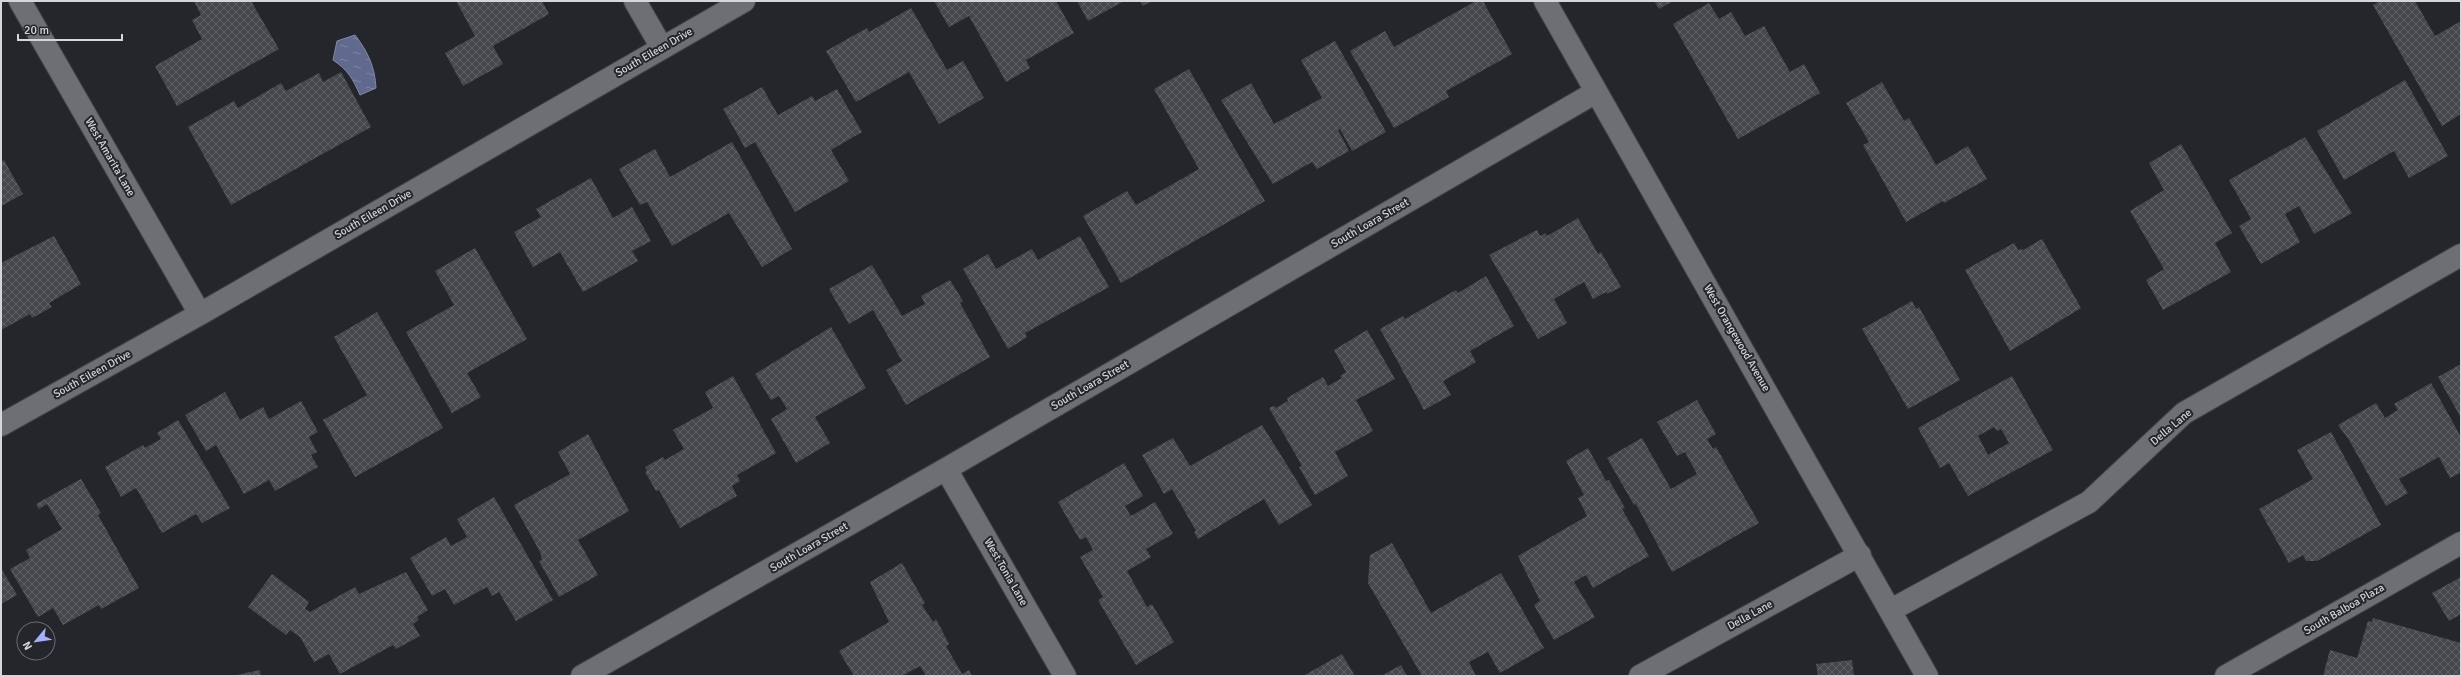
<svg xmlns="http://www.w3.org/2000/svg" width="2462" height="677" viewBox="0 0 2462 677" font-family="Signika,sans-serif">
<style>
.water{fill:url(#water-ripples);stroke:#838aa5}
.building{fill:url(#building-cross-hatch);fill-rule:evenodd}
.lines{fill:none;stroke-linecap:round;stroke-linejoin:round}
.street-casing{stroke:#424347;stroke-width:24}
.secondary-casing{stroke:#424347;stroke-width:24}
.street{stroke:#6d6f75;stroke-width:22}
.secondary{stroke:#6d6f75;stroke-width:22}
.labels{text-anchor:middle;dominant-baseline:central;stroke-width:4;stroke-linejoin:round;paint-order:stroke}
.street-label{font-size:11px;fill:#d5d6da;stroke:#24262b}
</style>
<defs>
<pattern id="water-ripples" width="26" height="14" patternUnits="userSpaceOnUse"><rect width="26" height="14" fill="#60698e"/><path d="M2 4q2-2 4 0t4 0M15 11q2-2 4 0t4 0" fill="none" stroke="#7d85a2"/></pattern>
<pattern id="building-cross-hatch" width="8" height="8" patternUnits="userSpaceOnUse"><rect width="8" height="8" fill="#45474c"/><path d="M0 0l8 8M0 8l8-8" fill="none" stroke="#5f6165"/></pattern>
</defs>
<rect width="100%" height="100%" fill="#24262b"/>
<!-- water -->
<path class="water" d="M355 35C368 52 375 67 376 88L360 95C353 79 348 70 333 60L337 41Z"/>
<!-- building -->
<path class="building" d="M194 1H251L279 49 177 106 155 66 202 39 192 20 201 15Z
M456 1H542L549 14 493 46 503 64 463 86 445 53 475 36Z
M934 1H1056L1074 33 1026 60 1030 68 1006 82 969 16 949 27Z
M1077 1H1124L1088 21Z
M1140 1H1152L1143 6Z
M1476 1H1483L1512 54 1446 91 1449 97 1394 128 1350 51 1385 31 1394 47Z
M1654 1H1673L1659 9Z
M2380 1H2415L2435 36 2461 21V114L2442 126 2373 5Z
M1709 3 1719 19 1731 12 1745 36 1764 26 1790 72 1804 64 1820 93 1738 139 1673 24Z
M911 8 947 70 963 61 984 98 939 124 909 72 856 102 826 51 867 28 869 32Z
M1335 41 1386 132 1352 151 1340 129 1338 130 1349 151 1317 169 1312 162 1273 184 1221 100 1251 83 1274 124 1322 98 1301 60Z
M1189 69 1265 201 1121 283 1083 216 1127 191 1136 205 1199 169 1154 89Z
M341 72 371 127 231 205 188 127 234 101 238 108 281 83 286 91 319 73 323 82Z
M2405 80 2448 156 2409 178 2394 151 2344 180 2317 131Z
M1882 82 1904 121 1909 118 1936 165 1968 146 1987 179 1944 203 1943 201 1906 222 1863 145 1869 142 1846 103Z
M762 87 778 115 812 96 815 101 837 89 862 132 831 150 849 181 795 212 755 142 745 148 723 109Z
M2305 137 2352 213 2314 234 2299 206 2285 214 2300 242 2261 264 2239 226 2251 219 2229 180Z
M732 142 792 249 762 267 729 213 672 246 647 202 640 205 619 169 655 149 670 177Z
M2181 144 2232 233 2215 243 2231 272 2163 310 2146 280 2164 269 2130 211 2164 190 2149 163Z
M4 160 23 194 1 206V162Z
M591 178 613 218 632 207 651 241 632 251 638 261 583 292 560 252 533 267 514 232 541 217 536 209Z
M1578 218 1598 254 1601 252 1621 287 1607 294 1606 292 1593 299 1584 282 1554 299 1567 323 1538 339 1489 255 1537 230 1540 236 1545 233 1547 236Z
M54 236 81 284 49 303 52 307 32 318 30 314 1 330V263Z
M1080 236 1109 287 1025 333 1027 337 1008 349 963 269 988 254 996 269 1032 249 1038 260Z
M2042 239 2081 308 2010 351 1965 270 2014 243 2018 250 2021 249 2023 250Z
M475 248 527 339 467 373 481 397 452 413 406 332 454 305 435 271Z
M872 265 902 316 925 304 921 296 950 280 963 301 960 303 990 357 906 405 886 370 902 361 873 310 849 324 829 289Z
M1486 276 1514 326 1470 351 1476 362 1443 381 1451 395 1424 410 1380 329 1403 316 1405 319 1456 290 1458 293Z
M1912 301 1916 309 1919 307 1960 380 1908 409 1862 329Z
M377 312 443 428 355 477 323 420 367 395 334 337Z
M831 327 866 388 815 417 830 443 796 463 771 419 787 409 779 396 771 400 755 374Z
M1367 330 1395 379 1356 400 1373 431 1335 452 1348 476 1315 495 1299 467 1302 466 1269 408 1274 406 1276 408 1288 401 1287 398 1323 377 1328 386 1342 378 1340 376 1346 372 1334 350Z
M2461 364V418L2438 377Z
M733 376 776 453 737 475 740 481 732 486 737 496 680 528 659 490 656 491 645 472 647 471 645 467 663 457 665 460 684 449 673 430 713 408 705 392Z
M2012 376 2053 450 1968 496 1949 463 1940 468 1918 428ZM1994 427 1997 431 2001 429 2009 443 1988 455 1978 436Z
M2431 383 2461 437V475L2460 473 2450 478 2439 457 2399 479 2408 493 2386 506 2349 440 2338 425 2376 403 2385 418 2398 410 2394 404Z
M225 392 240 420 263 407 269 419 301 401 318 432 309 437 317 452 311 455 318 467 275 491 269 480 244 494 216 445 206 451 185 415Z
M1697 400 1716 434 1707 439 1713 449 1716 447 1759 523 1672 572 1636 504 1634 505 1607 458 1642 438 1671 489 1697 474 1685 452 1677 456 1657 422Z
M178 420 230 508 202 523 196 514 162 533 136 488 121 497 105 467 143 445 145 448 161 439 157 433Z
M1262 425 1312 505 1279 525 1264 499 1198 539 1194 532 1196 531 1172 489 1164 494 1142 455 1173 438 1190 466Z
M2331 432 2381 525 2317 561H2306L2303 555 2289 563 2259 509 2313 479 2297 450Z
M588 434 629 511 578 540 598 575 559 597 539 561 542 560 540 552 514 505 570 474 558 452Z
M1588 448 1606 481 1609 480 1625 508 1622 509 1649 556 1593 588 1586 575 1574 582 1595 617 1554 640 1534 605 1540 601 1518 556 1587 516 1578 498 1584 495 1566 461Z
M1124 463 1143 496 1125 506 1131 516 1155 502 1173 534 1146 549 1151 557 1127 571 1147 607 1152 604 1174 642 1136 665 1098 600 1103 597 1080 557 1093 550 1086 537 1080 540 1058 502Z
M81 479 101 513 98 515 139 588 101 609 99 605 63 625 53 608 38 617 10 569 30 558 26 550 62 529 47 504 39 509 36 504Z
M494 497 553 600 516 621 499 592 492 596 487 587 454 605 445 589 432 596 410 558 446 537 451 546 467 537 457 519Z
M1392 543 1431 613 1501 573 1544 648 1500 673 1488 652 1469 662 1476 676H1422L1368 583 1370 555Z
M902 563 925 603 922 605 933 622 936 619 949 644 946 646 962 674 969 670 972 676H926L920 666 902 676H854L839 651 889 622 870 582Z
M1 568 17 595 1 604Z
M406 572 428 610 417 617 419 620 413 624 420 636 396 649 393 645 340 674 329 654 314 662 300 637 290 630 286 635 248 607 272 574 309 602 305 609 310 612 355 587 359 594Z
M2461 577V614L2449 621 2432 593Z
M2373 618 2461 643V676H2323L2330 650 2357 658 2368 621 2372 622Z
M1342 654 1355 676H1303Z
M1852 660 1854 676H1818L1816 664Z
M1401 665 1407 676H1381Z
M260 670 261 676H237V675Z"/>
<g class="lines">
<!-- street casing -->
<g class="street-casing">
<path id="street" d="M20 1 200 314
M635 1 662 48
M1 425 200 314 744 1
M946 469 1065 676
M1891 610 2089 502 2184 413 2461 255
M582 676 946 469 1596 92
M1640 676 1860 555
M2226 676 2461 543"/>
</g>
<!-- secondary casing -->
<g class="secondary-casing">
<path id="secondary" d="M1545 1 1927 676"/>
</g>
<!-- street -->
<use href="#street" class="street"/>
<!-- secondary -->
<use href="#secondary" class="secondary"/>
</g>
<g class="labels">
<!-- street labels -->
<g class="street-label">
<text transform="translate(654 52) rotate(-30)">South Eileen Drive</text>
<text transform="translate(110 157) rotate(60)">West Amarita Lane</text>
<text transform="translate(373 214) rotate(-30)">South Eileen Drive</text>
<text transform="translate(1370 223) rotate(-30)">South Loara Street</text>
<text transform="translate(1737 338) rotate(60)">West Orangewood Avenue</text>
<text transform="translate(92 374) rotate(-29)">South Eileen Drive</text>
<text transform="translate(1090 385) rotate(-30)">South Loara Street</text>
<text transform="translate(2171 427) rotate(-40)">Della Lane</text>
<text transform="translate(809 547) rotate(-30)">South Loara Street</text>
<text transform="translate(1006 572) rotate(60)">West Tonia Lane</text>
<text transform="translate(2344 609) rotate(-30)">South Balboa Plaza</text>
<text transform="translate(1750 615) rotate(-29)">Della Lane</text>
</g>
</g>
<!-- border -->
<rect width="2462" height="677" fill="none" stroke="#d5d6da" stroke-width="4"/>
<!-- north arrow -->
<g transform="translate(36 641) rotate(241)"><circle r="19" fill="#24262b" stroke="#6b6c71"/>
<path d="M0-3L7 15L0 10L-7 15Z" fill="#a1b2fd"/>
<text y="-6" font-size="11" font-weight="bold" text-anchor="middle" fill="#d5d6da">N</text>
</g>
<!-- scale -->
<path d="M18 34v6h104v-6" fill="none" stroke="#d5d6da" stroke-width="2"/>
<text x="24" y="34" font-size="12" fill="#d5d6da" stroke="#24262b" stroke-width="3" paint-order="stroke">20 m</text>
</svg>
